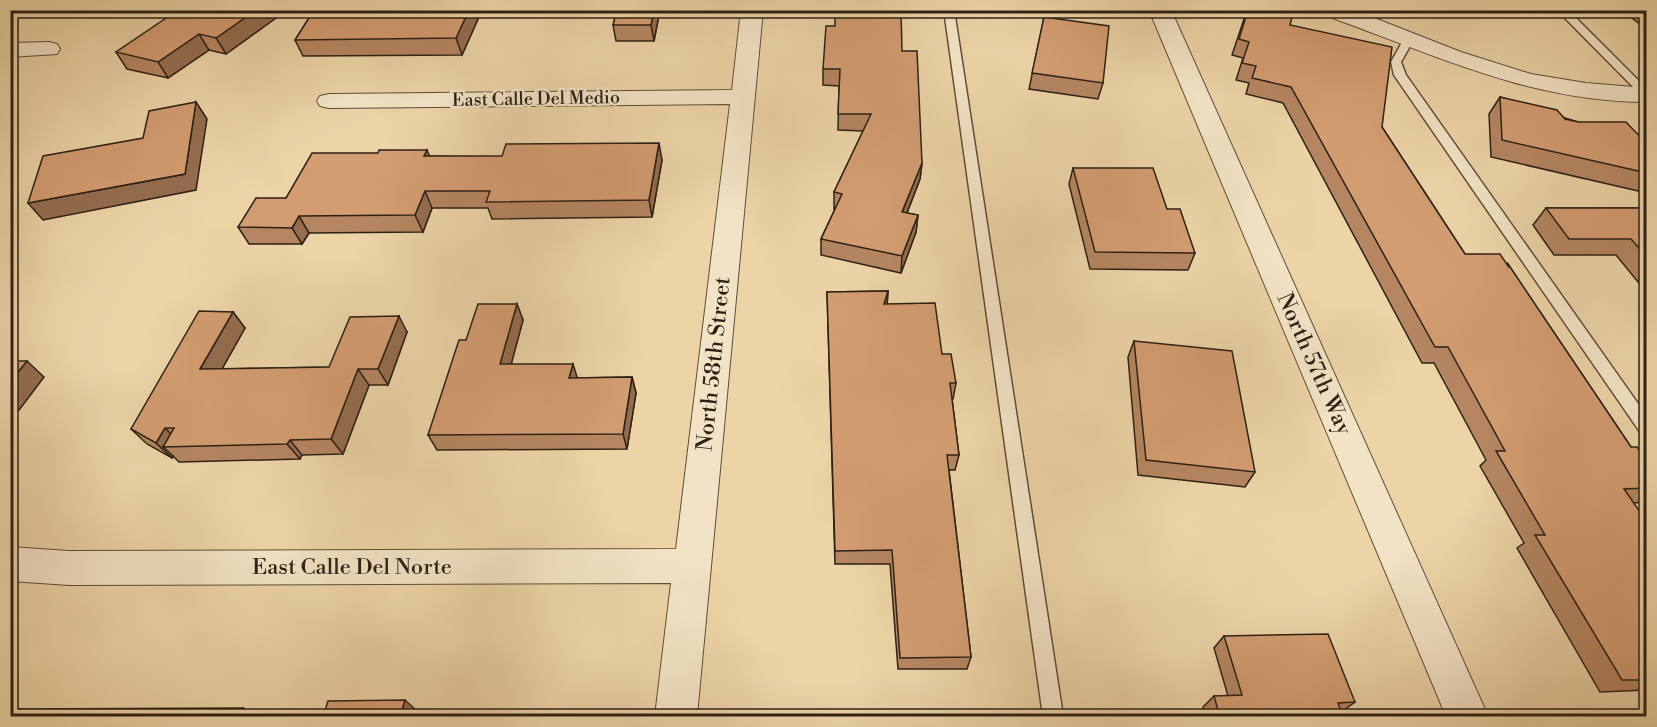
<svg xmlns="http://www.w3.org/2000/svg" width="1657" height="727" viewBox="0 0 1657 727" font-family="'Libre Bodoni',serif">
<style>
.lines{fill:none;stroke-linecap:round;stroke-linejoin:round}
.lane-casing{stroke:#5d4e3a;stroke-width:3}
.street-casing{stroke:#5d4e3a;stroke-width:2}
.lane{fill:#f3e3c6;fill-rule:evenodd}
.street{fill:#f3e3c6;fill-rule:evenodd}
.wall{fill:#b58661;stroke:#2d2116;stroke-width:1.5}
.shaded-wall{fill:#946d4f;stroke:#2d2116;stroke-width:1.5}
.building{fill:#d39c71;stroke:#2d2116;stroke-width:1.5}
.labels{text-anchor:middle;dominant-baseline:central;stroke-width:4.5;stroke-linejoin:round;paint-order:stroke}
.far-street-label{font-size:18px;fill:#2d2116;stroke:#f3e3c6}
.street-label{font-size:22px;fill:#2d2116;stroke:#f3e3c6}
</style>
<rect width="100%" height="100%" fill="#ecd4a7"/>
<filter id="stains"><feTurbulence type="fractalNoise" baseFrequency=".00333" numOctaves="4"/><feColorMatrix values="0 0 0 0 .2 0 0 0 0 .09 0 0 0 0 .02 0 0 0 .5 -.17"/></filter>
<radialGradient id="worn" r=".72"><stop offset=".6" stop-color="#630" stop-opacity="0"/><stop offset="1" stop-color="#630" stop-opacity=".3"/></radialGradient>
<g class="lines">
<!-- lane casing -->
<g class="lane-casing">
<path id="lane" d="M944 10H954L1063 716H1043Z
M1557 10H1568L1646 88V97L1642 96Z
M1409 36 1414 39 1401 62 1406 75 1646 415V433L1640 432 1394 75 1391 62 1405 37Z"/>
</g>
<!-- street casing -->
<g class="street-casing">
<path id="street" d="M741 10H763L697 716H655L671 583 69 585 10 581V547L69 551 676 549 730 104 329 108 320 106 317 101 320 96 329 94 732 90Z
M1149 10H1171L1488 716H1446Z
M1322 10H1354L1461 52 1531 74 1586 83 1646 88V102C1527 101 1434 54 1324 15Z
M49 42 57 44 60 49 57 54 10 57V43Z"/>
</g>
<!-- lane -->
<use href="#lane" class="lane"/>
<!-- street -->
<use href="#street" class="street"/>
</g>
<!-- wall -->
<path class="wall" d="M287 10 226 54 209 50 168 78 127 69 116 52Z
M314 10H475L478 19 462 55 303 56 295 40Z
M617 10H660L654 41H616L613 25Z
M1247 10H1282L1290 25 1382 127 1465 254 1507 265 1508 264 1631 447 1647 460V502L1633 503 1647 522V690L1600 692 1517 548 1524 543 1480 466 1486 460 1434 363H1422L1283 103 1246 94 1249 83 1236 80 1243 58 1232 55Z
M1622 10H1647V30Z
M1044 17 1103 83 1098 99 1029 89Z
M902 51 922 163 920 179 907 213 918 215 916 232 901 273 821 255V239L835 209H834V192L863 131 838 130 839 86 823 85V69Z
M1500 97 1647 144V193L1491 157 1489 114Z
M430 156 662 160 652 217 492 219 488 208H432L423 232 309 233 302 244H249L238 227 286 198Z
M1073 168 1167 209 1195 253 1188 270 1090 269 1069 184Z
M1546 208H1647V293L1616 255H1554L1533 225Z
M888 291 887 304 942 354 956 383 953 399H952L959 455 955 470H949L971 657 967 669H898L890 564H835L827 292Z
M517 304 523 320 511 364 577 378 632 377 636 393 627 449 437 450 428 435 466 340Z
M233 312 245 328 222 369 329 367 407 332 388 385H369L343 454 302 455 300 459 179 462 173 456 172 458 147 444 131 429Z
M1134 341 1255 472 1245 487 1138 475 1128 357Z
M1224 636 1355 702 1341 712 1343 717H1205L1203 707 1214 696H1228L1214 648Z"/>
<!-- shaded-wall -->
<path class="shaded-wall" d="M256 10H287L226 54 216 38Z
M469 10H475L478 19 462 55 456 38Z
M654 10H660L654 41 651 25Z
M199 34 209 50 168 78 158 62Z
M196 102 207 119 196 190 43 220 28 203 185 174Z
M659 143 662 160 652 217 649 200Z
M427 150 434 166 424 156Z
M922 163 920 179 901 228 902 212Z
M425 191 432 208 423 232 415 215Z
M918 215 916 232 901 273 902 256Z
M299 216 309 233 302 244 292 228Z
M888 291 887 308 884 304Z
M517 304 523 320 507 380 500 364Z
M233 312 245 328 213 385 200 369Z
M399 316 407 332 388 385 378 369Z
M27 361 44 377 10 422V382Z
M573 364 578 380 569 378Z
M358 369 369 385 343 454 331 439Z
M632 377 636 393 627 449 623 434Z
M165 428 180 443 163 447 173 456 172 458 156 443Z
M290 440 302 455 300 459 287 444Z
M405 700 417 711 416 717H400Z
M243 708 257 717H240Z"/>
<!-- building -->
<path class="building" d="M178 10H256L216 38 199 34 158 62 116 52Z
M314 10H469L456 38 295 40Z
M617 10H654L651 25H613Z
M835 10H883V12H901L902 51H917L922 163 902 212 918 215 902 256 821 239 842 194 834 192 871 114H838L840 69H823L826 26H835Z
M1248 10H1282L1293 13 1290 25 1392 47 1382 127 1465 254H1500L1508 266V264L1631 447H1637L1647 460V488L1624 489 1647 522V680H1622L1535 535H1545L1496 451H1505L1448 347H1435L1291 87 1252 78 1256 66 1242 63 1249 42 1239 39Z
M1044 17 1109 26 1103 83 1032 73Z
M1500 97 1557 110 1565 119 1579 122H1626L1647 144V173L1502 140Z
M196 102 185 174 28 203 43 156 143 138 149 111Z
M659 143 649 200 486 202 490 191H425L415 215 299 216 292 228 238 227 256 198H286L312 153H378L379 150H427L424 156H502L506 144Z
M1073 168H1153L1167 209H1180L1195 253 1095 252Z
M1546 208H1647V257L1631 239H1569Z
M888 291 884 304 935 303 942 354H951L956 383H950L959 455H947L971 657 900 658 892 550 835 551 827 292Z
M478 304H517L500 364H573L569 378 632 377 623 434 428 435 459 340H466Z
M199 311 233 312 200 369 329 367 350 317 399 316 378 369H358L331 439 290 440 287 444 163 447 174 428H165L156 443 131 429Z
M1134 341 1232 351 1255 472 1146 460Z
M10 361H27L10 382Z
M1328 634 1355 702 1338 703 1343 717H1220L1214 696 1242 695 1224 636Z
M405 700 400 717H323L328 701Z
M243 708 240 717H10V709Z"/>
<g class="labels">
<!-- far-street labels -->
<g class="far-street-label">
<text transform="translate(536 99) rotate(-1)">East Calle Del Medio</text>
</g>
<!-- street labels -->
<g class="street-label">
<text transform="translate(714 364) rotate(-84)">North 58th Street</text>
<text transform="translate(1314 364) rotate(66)">North 57th Way</text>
<text x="352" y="567">East Calle Del Norte</text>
</g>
</g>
<!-- margin -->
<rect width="1657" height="727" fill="none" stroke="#ecd4a7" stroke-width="36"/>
<rect x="12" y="12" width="1633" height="703" fill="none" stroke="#2d2116" stroke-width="3"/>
<rect x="18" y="18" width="1621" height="691" fill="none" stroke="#2d2116" stroke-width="1.5"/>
<rect width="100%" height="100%" filter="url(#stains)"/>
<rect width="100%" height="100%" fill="url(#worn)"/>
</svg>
